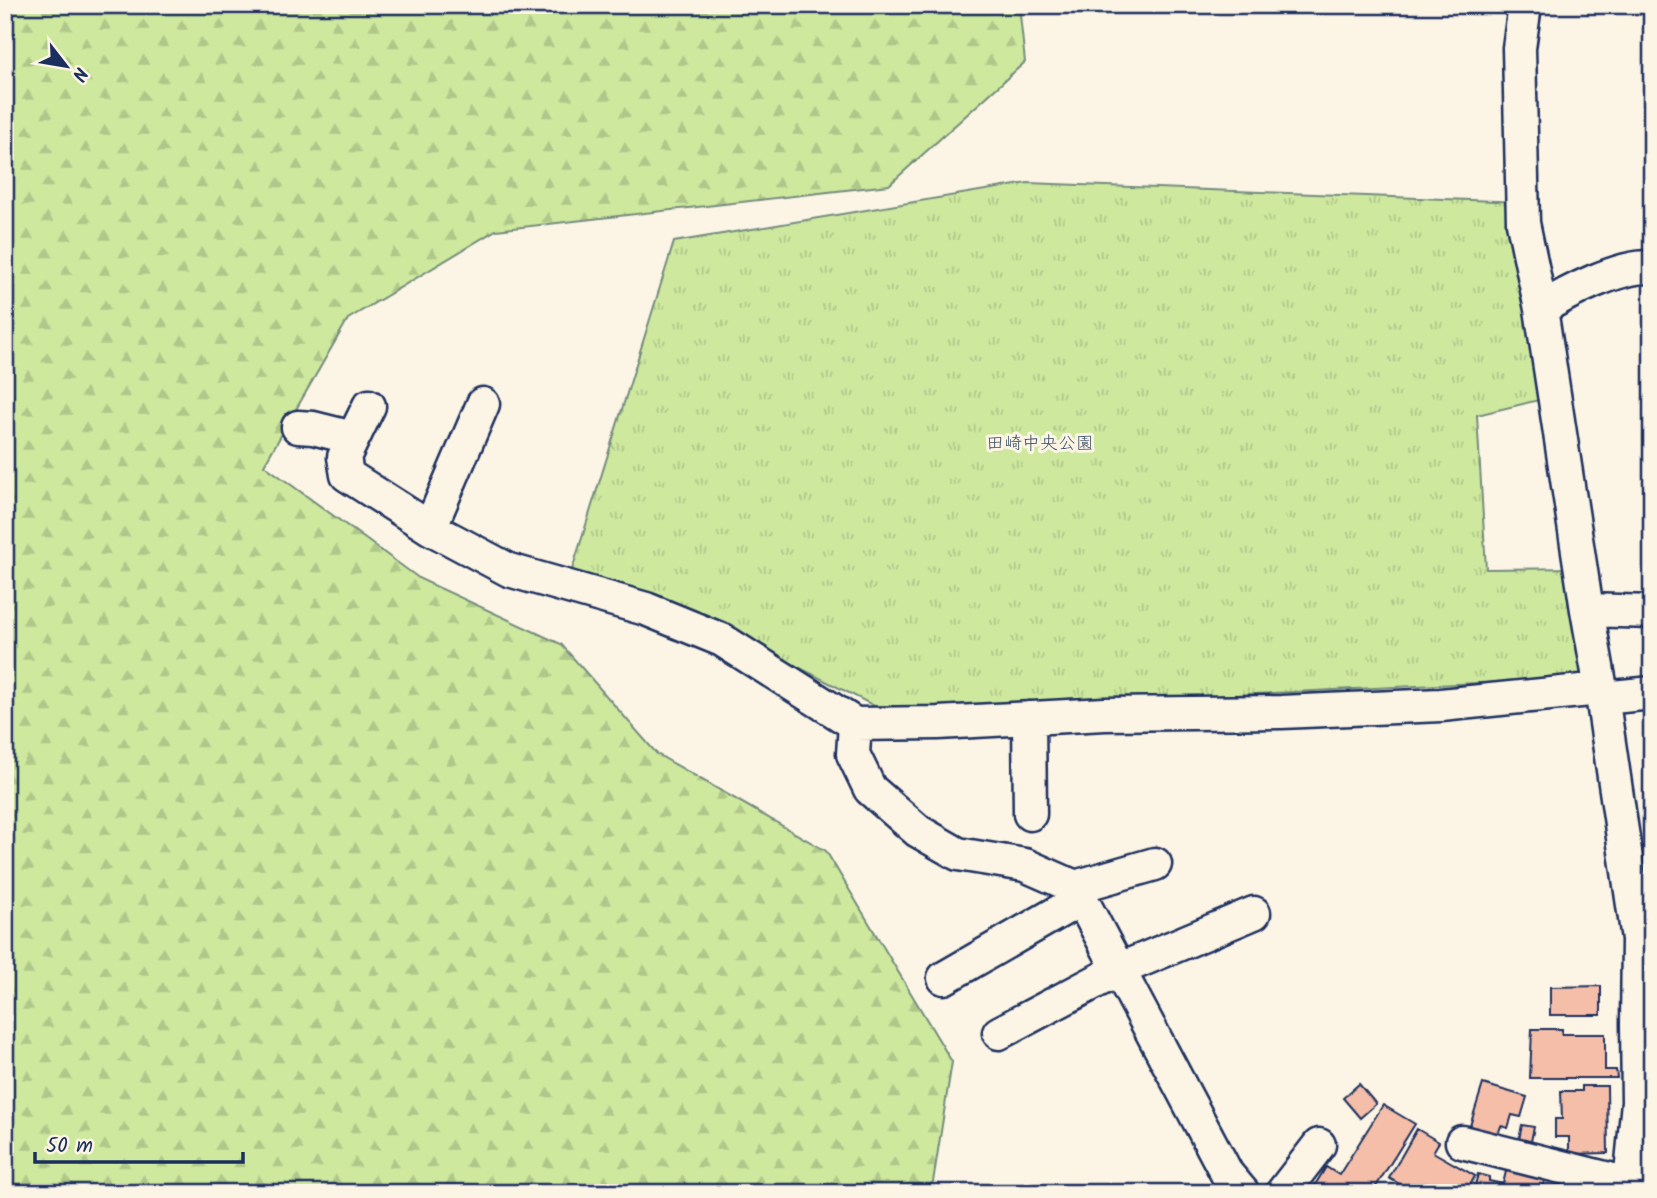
<svg xmlns="http://www.w3.org/2000/svg" width="1657" height="1198" viewBox="0 0 1657 1198" font-family="Kalam,'Klee One',sans-serif">
<style>
.grass{fill:url(#grass-tufts);stroke:#748c7e;stroke-width:2}
.forest{fill:url(#forest-firs);stroke:#748c7e;stroke-width:2}
.building{fill:#f5bea9;stroke:#1b2f5e;stroke-width:2}
.lines{fill:none;stroke-linecap:round;stroke-linejoin:round}
.minor-casing{stroke:#1b2f5e;stroke-width:37}
.minor{stroke:#fcf5e5;stroke-width:32}
.labels{text-anchor:middle;dominant-baseline:central;stroke-width:6;stroke-linejoin:round;paint-order:stroke}
.park-label{font-size:18px;fill:#3f546b;stroke:#fcf5e5}
</style>
<defs>
<pattern id="grass-tufts" width="24" height="20" patternUnits="userSpaceOnUse" patternTransform="scale(1.75)"><rect width="24" height="20" fill="#cee89e"/><path d="M3 7l-1-3M5 7V3M7 7l1-3M15 17l-1-3M17 17v-4M19 17l1-3" fill="none" stroke="#b0c78a"/></pattern>
<pattern id="forest-firs" width="22" height="20" patternUnits="userSpaceOnUse" patternTransform="scale(1.75)"><rect width="22" height="20" fill="#cee89e"/><path d="M5 1l3.5 6h-7zM16 11l3.5 6h-7z" fill="#b0c78a"/></pattern>
</defs>
<rect width="100%" height="100%" fill="#fcf5e5"/>
<filter id="ink" filterUnits="userSpaceOnUse"><feTurbulence type="fractalNoise" baseFrequency=".0143" numOctaves="2"/><feDisplacementMap in="SourceGraphic" scale="14" xChannelSelector="R" yChannelSelector="G"/><feConvolveMatrix kernelMatrix="1 2 1 2 8 2 1 2 1" color-interpolation-filters="sRGB"/></filter>
<g filter="url(#ink)">
<!-- grass -->
<path class="grass" d="M1028 183 1522 202 1543 399 1477 415 1486 569 1581 568 1599 677 886 712 689 611 567 586 674 242Z"/>
<!-- forest -->
<path class="forest" d="M5 5H1019L1025 62 889 185 496 230 348 319 264 465 420 579 561 644 657 754 826 851 952 1062 933 1182 922 1193H5Z"/>
<!-- building -->
<path class="building" d="M1601 986V1015H1550V987Z
M1532 1029H1562V1034H1605V1070H1616L1617 1078H1530Z
M1359 1084 1376 1104 1360 1118 1343 1098Z
M1483 1084 1527 1097 1521 1117 1512 1115 1508 1128 1501 1126 1497 1137 1469 1129Z
M1582 1086H1607L1608 1153 1569 1154V1137H1555V1119H1562L1561 1091H1582Z
M1383 1105 1415 1124 1372 1193H1310L1326 1167 1339 1175Z
M1522 1125 1534 1127 1530 1146 1518 1144Z
M1417 1129 1439 1142 1433 1152 1475 1176 1466 1193H1416L1389 1178Z
M1507 1167 1545 1176 1543 1187 1549 1188 1547 1193H1473L1478 1174 1489 1177V1181L1503 1184Z
M1570 1185 1599 1193H1568Z"/>
<g class="lines">
<!-- minor casing -->
<g class="minor-casing">
<path id="minor" d="M1525 5 1519 48 1523 223 1541 309 1587 610 1601 689 1638 939 1637 1024 1638 1102 1629 1193
M1541 309C1568 292 1620 265 1652 267
M369 406 344 457 347 475 430 528 509 570 646 609 722 640 855 724 938 723 1105 714 1281 712 1441 705 1601 689
M298 427 313 428 353 438
M430 528 483 404
M1587 610 1652 612
M1603 698 1652 693
M1029 718 1030 814
M855 724 853 754 870 789 918 831 958 854 1025 865 1075 887 1155 864
M1075 887 1227 1174 1243 1193
M944 978 1081 899
M999 1033 1118 970 1254 913
M1462 1142 1629 1184
M1282 1193 1319 1145"/>
</g>
<!-- minor -->
<use href="#minor" class="minor"/>
</g>
</g>
<g class="labels">
<!-- park labels -->
<g class="park-label">
<text x="1040" y="444">田崎中央公園</text>
</g>
</g>
<!-- margin -->
<rect width="1657" height="1198" fill="none" stroke="#fcf5e5" stroke-width="28"/>
<rect x="14" y="14" width="1629" height="1170" fill="none" stroke="#1b2f5e" stroke-width="2.5" filter="url(#ink)"/>
<!-- north arrow -->
<g transform="translate(66 66) rotate(121)" stroke="#fcf5e5" stroke-width="5" paint-order="stroke">
<path d="M0-5L12 26L0 18L-12 26Z" fill="#1b2f5e"/>
<text y="-10" font-size="19" font-weight="bold" text-anchor="middle" fill="#1b2f5e">N</text>
</g>
<!-- scale -->
<path d="M35 1152v10h208v-10" fill="none" stroke="#1b2f5e" stroke-width="3.5"/>
<text x="46" y="1152" font-size="21" fill="#1b2f5e" stroke="#fcf5e5" stroke-width="5" paint-order="stroke">50 m</text>
</svg>
